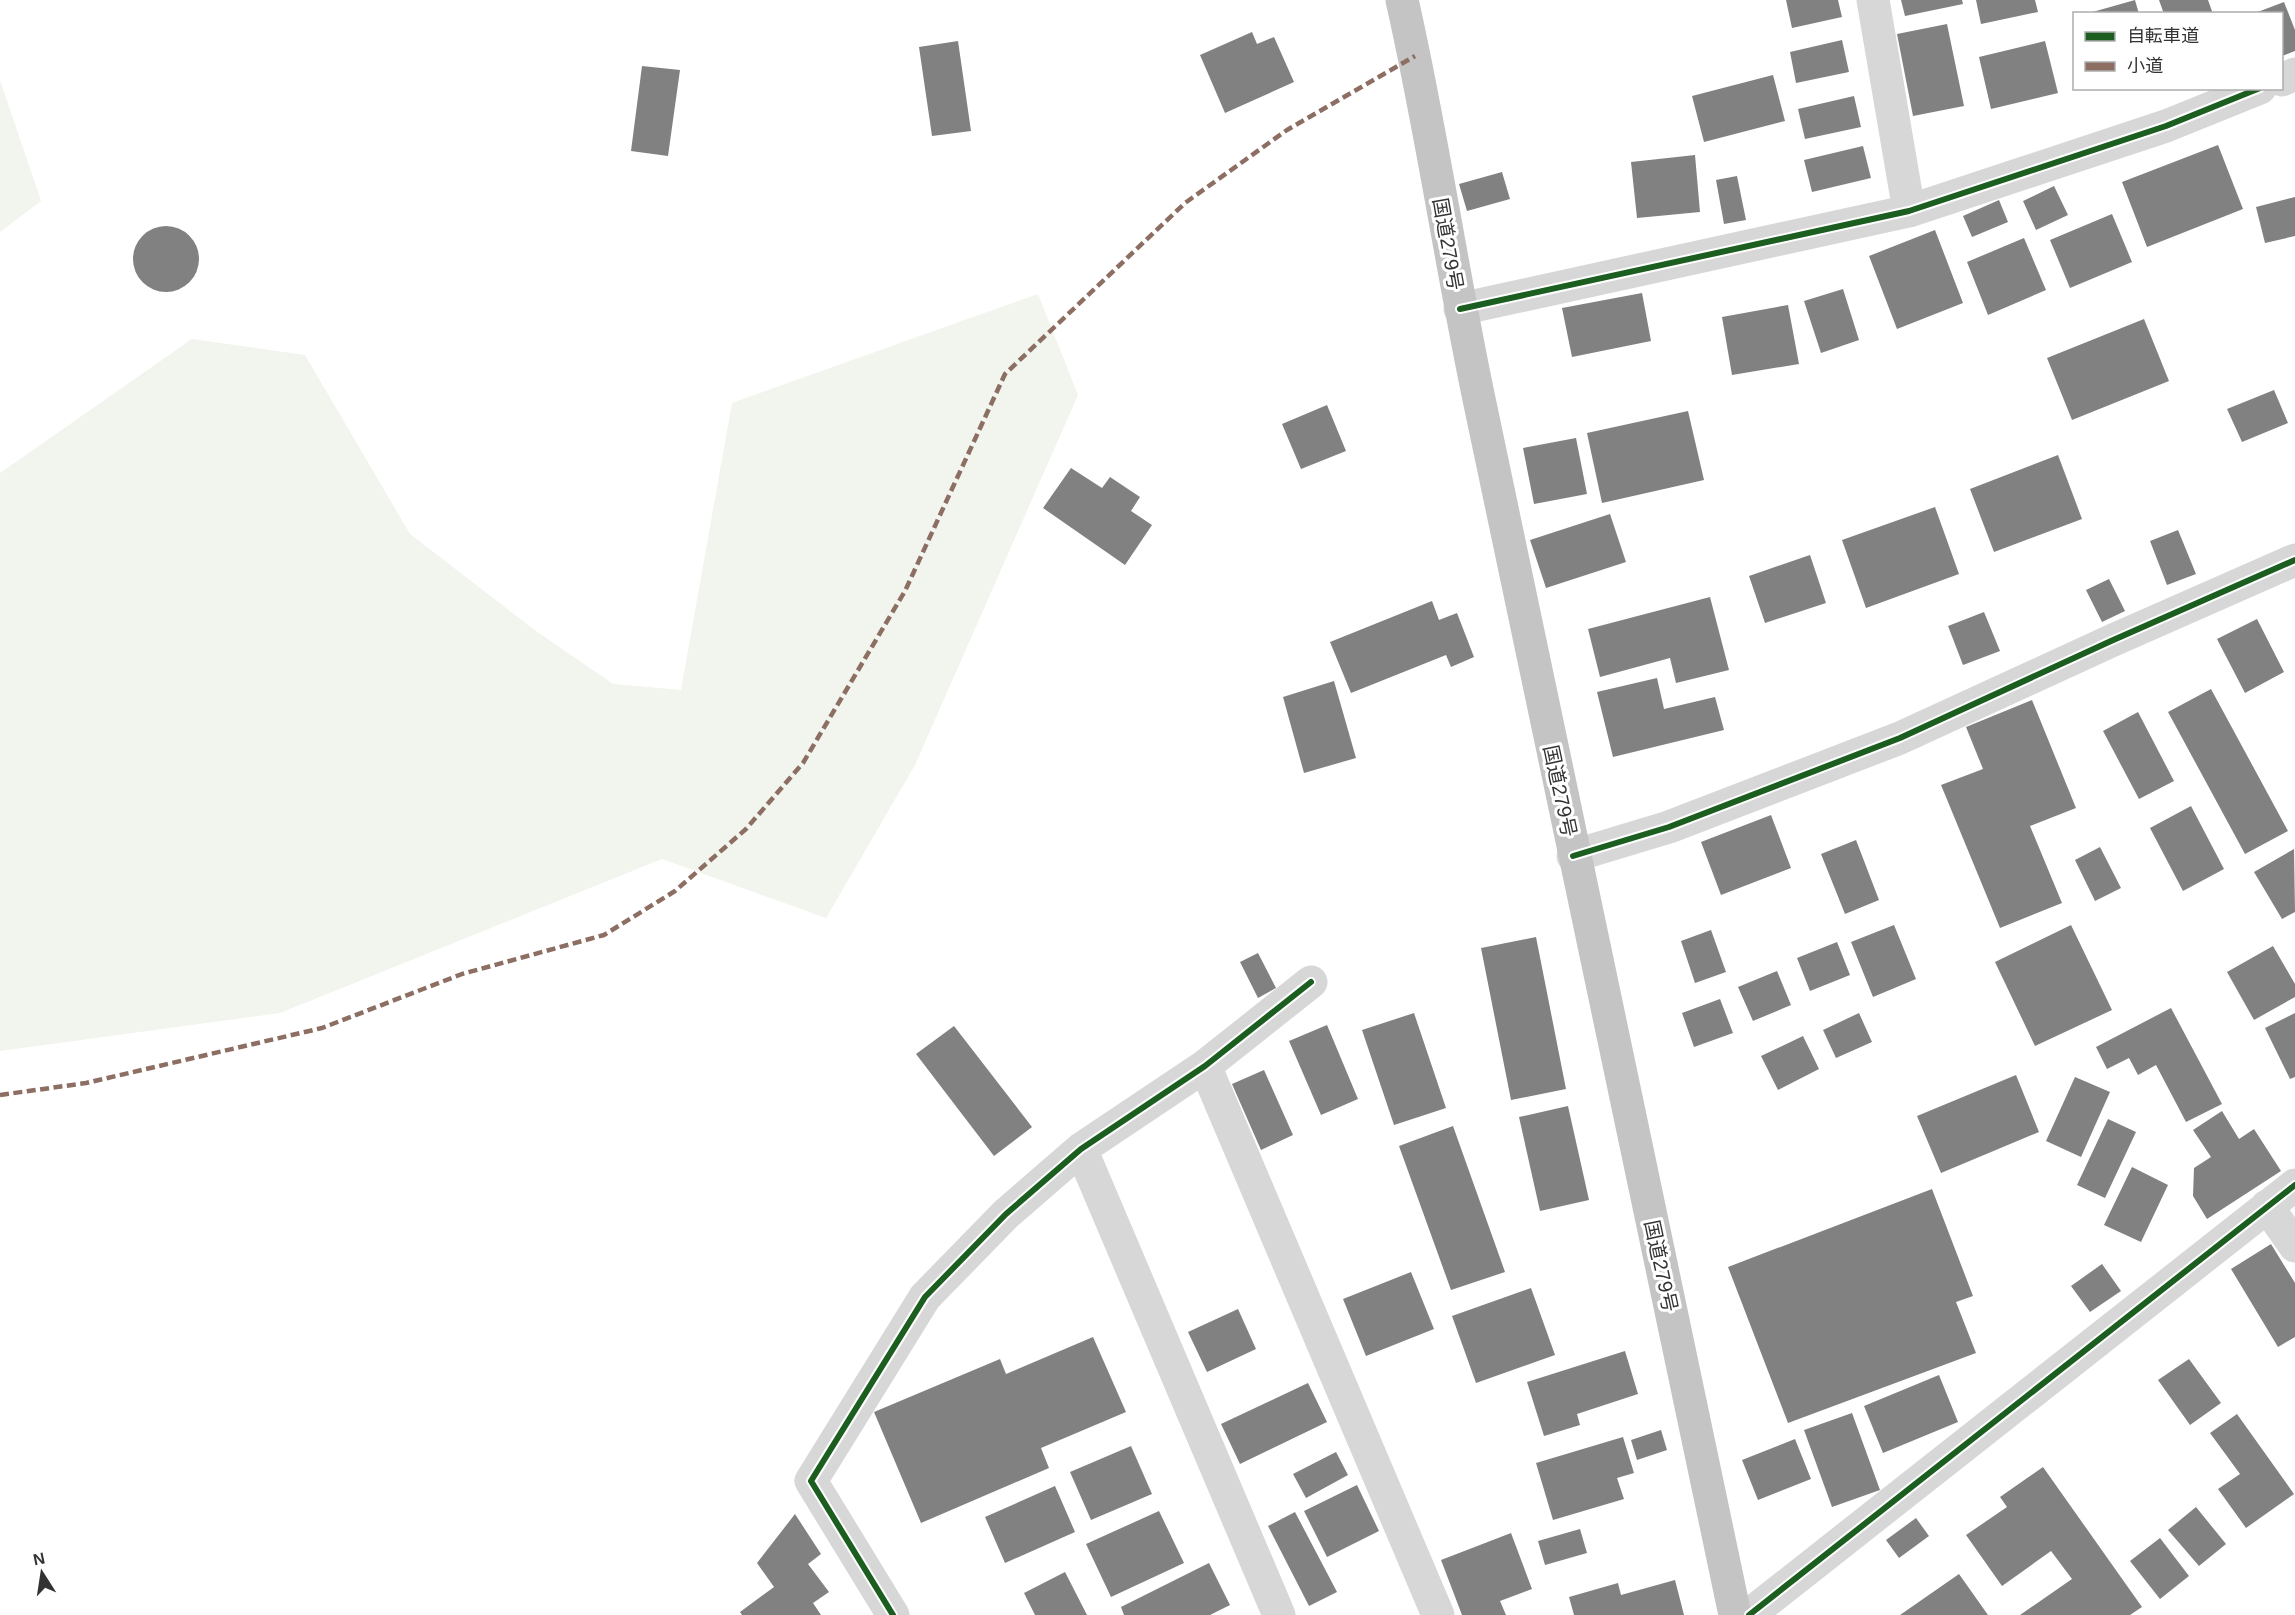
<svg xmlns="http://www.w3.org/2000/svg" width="2295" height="1615" viewBox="0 0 2295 1615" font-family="Helvetica,'Noto Sans JP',sans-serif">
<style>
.green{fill:#f1f5ed}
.building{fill:#818181}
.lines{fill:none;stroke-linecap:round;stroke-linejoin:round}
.minor{stroke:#d7d7d7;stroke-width:33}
.highway{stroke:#c4c4c4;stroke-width:33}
.quiet{stroke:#8d6e63;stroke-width:4.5;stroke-dasharray:9 4.5;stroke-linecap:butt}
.cycleway-casing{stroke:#fff;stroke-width:10}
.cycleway{stroke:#1b5e20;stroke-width:6}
.labels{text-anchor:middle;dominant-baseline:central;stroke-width:6;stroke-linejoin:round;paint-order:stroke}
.street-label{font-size:20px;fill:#333;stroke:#fff}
</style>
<rect width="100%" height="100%" fill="#fff"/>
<!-- green -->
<path class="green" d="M0 80 41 201 0 232Z
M1038 294 1078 395 915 765 826 918 662 859 280 1013 0 1051V473L192 339 305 355 410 534 536 631 613 684 681 690 732 403Z"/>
<!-- building -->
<path class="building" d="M1786 0H1838L1842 17 1792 28Z
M1901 0H1962L1963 4 1905 16Z
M1976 0H2035L2038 12 1981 24Z
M2135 0 2139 14H2090L2089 13Z
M2159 0H2208L2213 14H2164Z
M2284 2 2295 30V51L2282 56V14L2255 13Z
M1947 24 1964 106 1913 116 1897 34Z
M1252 32 1257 44 1274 37 1294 82 1225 113 1200 55Z
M1842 40 1849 72 1796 83 1790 52Z
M958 41 971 131 932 136 919 47Z
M2045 41 2058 93 1991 109 1979 57Z
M642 66 680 70 668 156 631 151Z
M1773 75 1785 121 1704 142 1692 96Z
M1854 96 1861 127 1805 139 1798 109Z
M2218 145 2243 209 2147 247 2122 182Z
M1863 146 1871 178 1812 192 1804 160Z
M1695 155 1700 212 1637 218 1631 162Z
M1502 172 1510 199 1467 211 1459 184Z
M1737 176 1746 220 1724 224 1716 180Z
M2054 186 2068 215 2036 230 2023 201Z
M2295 197V236L2265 243 2256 207Z
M1999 200 2008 222 1972 237 1963 216Z
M2112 214 2132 262 2070 288 2050 240Z
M133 259a33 33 0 1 1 66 0a33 33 0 1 1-66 0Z
M1935 230 1963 303 1897 329 1869 256Z
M2024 238 2046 290 1988 315 1967 262Z
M1843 289 1859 340 1821 353 1804 301Z
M1642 293 1651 341 1572 357 1562 308Z
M1788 305 1799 364 1732 375 1722 317Z
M2144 319 2169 381 2072 420 2047 358Z
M2274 390 2288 423 2242 442 2227 409Z
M1327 405 1346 451 1301 469 1282 424Z
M1688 411 1704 480 1602 503 1587 433Z
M1576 438 1587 494 1534 504 1523 448Z
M2058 455 2082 519 1994 552 1970 489Z
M1071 468 1102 488 1110 477 1140 497 1131 511 1152 525 1125 565 1043 508Z
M1935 507 1959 574 1866 608 1842 540Z
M1610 514 1626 562 1546 588 1530 540Z
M2178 530 2196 574 2167 585 2150 541Z
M1810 555 1826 603 1765 623 1749 576Z
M2109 579 2125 611 2102 622 2086 590Z
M1710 597 1729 670 1676 683 1670 658 1600 677 1588 629Z
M1432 601 1439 620 1457 613 1474 657 1451 667 1446 655 1351 693 1330 642Z
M1984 612 2000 651 1963 665 1948 626Z
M2257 619 2284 672 2245 693 2217 639Z
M1657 678 1664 709 1715 697 1724 730 1613 757 1597 692Z
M1334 681 1356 758 1304 773 1283 697Z
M2211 689 2288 831 2245 854 2168 712Z
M2032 700 2076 808 2030 826 2062 903 2000 928 1941 785 1983 769 1966 727Z
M2138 712 2174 781 2139 799 2103 731Z
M2191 806 2224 869 2183 891 2150 828Z
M1771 815 1791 868 1721 895 1701 842Z
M1856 840 1879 900 1845 914 1821 854Z
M2100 847 2121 888 2095 901 2075 860Z
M2294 849 2295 912 2282 919 2254 872Z
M1894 925 1916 979 1873 997 1851 942Z
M2071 925 2112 1010 2035 1046 1995 962Z
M1711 930 1726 972 1695 983 1681 941Z
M1536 937 1566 1089 1511 1100 1481 948Z
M1837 942 1850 975 1810 991 1797 958Z
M2273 946 2295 984V997L2254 1020 2227 972Z
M1258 953 1276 988 1258 998 1240 962Z
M1777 971 1791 1005 1753 1021 1738 987Z
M1720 999 1733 1033 1694 1047 1682 1013Z
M2171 1008 2222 1104 2186 1122 2156 1065 2138 1075 2129 1058 2107 1069 2096 1047Z
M1414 1013 1446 1108 1394 1125 1362 1030Z
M1859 1013 1872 1042 1836 1058 1823 1030Z
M2295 1013V1077L2290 1079 2265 1028Z
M1327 1025 1358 1099 1321 1115 1289 1041Z
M954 1026 1032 1127 994 1156 916 1054Z
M1803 1036 1819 1069 1778 1090 1761 1056Z
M1264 1070 1293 1135 1261 1150 1232 1084Z
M2016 1075 2039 1132 1941 1173 1917 1116Z
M2075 1077 2110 1092 2081 1157 2046 1141Z
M1568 1106 1589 1200 1540 1211 1519 1117Z
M2222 1111 2239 1139 2254 1129 2281 1171 2207 1219 2193 1196 2194 1168 2211 1157 2193 1130Z
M2108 1119 2136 1132 2105 1198 2077 1185Z
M1453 1126 1505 1272 1451 1290 1399 1146Z
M2132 1167 2168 1185 2141 1242 2104 1225Z
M1932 1189 1973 1296 1956 1302 1976 1353 1788 1423 1728 1267Z
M2271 1244 2295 1283V1337L2278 1347 2231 1269Z
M2102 1264 2121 1291 2090 1312 2071 1286Z
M1411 1272 1434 1329 1366 1356 1343 1299Z
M1531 1288 1555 1355 1476 1383 1452 1316Z
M1238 1309 1256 1349 1207 1372 1188 1332Z
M1093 1337 1126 1412 1041 1448 1049 1468 921 1523 874 1412 1000 1359 1006 1374Z
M1625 1351 1638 1394 1577 1414 1580 1425 1544 1436 1527 1382Z
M2189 1359 2221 1403 2190 1425 2158 1380Z
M1939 1375 1958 1422 1883 1453 1864 1406Z
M1308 1383 1327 1422 1240 1464 1221 1424Z
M1852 1413 1880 1490 1832 1507 1804 1430Z
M2237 1414 2294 1494 2246 1528 2218 1489 2240 1474 2210 1433Z
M1661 1430 1667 1450 1637 1460 1631 1440Z
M1623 1437 1634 1473 1617 1478 1624 1499 1553 1520 1536 1463Z
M1795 1439 1811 1479 1758 1500 1742 1460Z
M1131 1446 1152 1494 1091 1520 1070 1472Z
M1336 1452 1348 1475 1306 1498 1293 1474Z
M2043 1467 2142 1607 2130 1615H2020L2072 1579 2051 1551 2002 1586 1966 1535 2007 1507 2000 1497Z
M1357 1485 1379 1531 1327 1557 1304 1511Z
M1055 1486 1075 1532 1005 1563 985 1517Z
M2196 1507 2226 1544 2199 1566 2168 1530Z
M1159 1511 1184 1563 1111 1597 1086 1544Z
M1295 1512 1337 1592 1309 1606 1268 1526Z
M795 1514 821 1554 808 1564 829 1592 813 1603 821 1615H742L740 1612 774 1587 757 1563Z
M1916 1518 1929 1536 1899 1558 1886 1540Z
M1580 1529 1587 1553 1545 1565 1538 1541Z
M1511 1533 1532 1589 1500 1601 1506 1615H1462L1441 1560Z
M2160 1538 2189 1576 2160 1599 2130 1561Z
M1209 1563 1230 1605 1210 1615H1124L1121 1607Z
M1065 1572 1087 1615H1035L1024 1593Z
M1959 1574 1988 1615H1900Z
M1675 1580 1684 1615H1574L1569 1597 1618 1583 1621 1595Z"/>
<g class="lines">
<!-- minor -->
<path class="minor" d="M1873 0 1909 211
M2282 80 2295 74
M1460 309 1909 211 2166 126 2260 88
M1573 856 1669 827 1900 738 2111 641 2295 560
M1205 1066 1438 1615
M1081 1149 1279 1615
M2267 1206 2295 1246
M893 1615 811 1481 925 1297 1006 1214 1081 1149 1205 1066 1311 982
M1749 1615 2295 1185"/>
<!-- highway -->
<path class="highway" d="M1402 0C1432 132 1451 266 1479 399 1562 805 1649 1210 1735 1615"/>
<!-- quiet -->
<path class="quiet" d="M0 1095 86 1083 322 1028 462 974 604 935 675 891 746 829 803 763 905 591 1005 374 1185 203 1287 130 1415 56"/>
<!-- cycleway casing -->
<g class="cycleway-casing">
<path id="cycleway" d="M1460 309 1909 211 2166 126 2260 88
M1573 856 1669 827 1900 738 2111 641 2295 560
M893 1615 811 1481 925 1297 1006 1214 1081 1149 1205 1066 1311 982
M1749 1615 2295 1185"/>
</g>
<!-- cycleway -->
<use href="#cycleway" class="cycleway"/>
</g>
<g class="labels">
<!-- street labels -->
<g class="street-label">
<text transform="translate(1448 244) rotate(80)">国道279号</text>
<text transform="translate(1560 791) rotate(78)">国道279号</text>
<text transform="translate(1661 1266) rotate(78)">国道279号</text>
</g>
</g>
<!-- legend -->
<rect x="2073" y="12" width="210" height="78" fill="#ffffff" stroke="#adadad" stroke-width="1.5"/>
<rect x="2085" y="32" width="30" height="9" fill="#1b5e20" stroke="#adadad" stroke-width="1.5"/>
<text x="2127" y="42" font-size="18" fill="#333333">自転車道</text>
<rect x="2085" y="62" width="30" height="9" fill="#8d6e63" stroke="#adadad" stroke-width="1.5"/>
<text x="2127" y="72" font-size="18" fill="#333333">小道</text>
<!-- north arrow -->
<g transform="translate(42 1573) rotate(348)" stroke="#ffffff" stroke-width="4.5" paint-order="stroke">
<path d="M0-4.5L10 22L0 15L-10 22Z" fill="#333333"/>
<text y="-9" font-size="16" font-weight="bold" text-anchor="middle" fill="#333333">N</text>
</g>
</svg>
